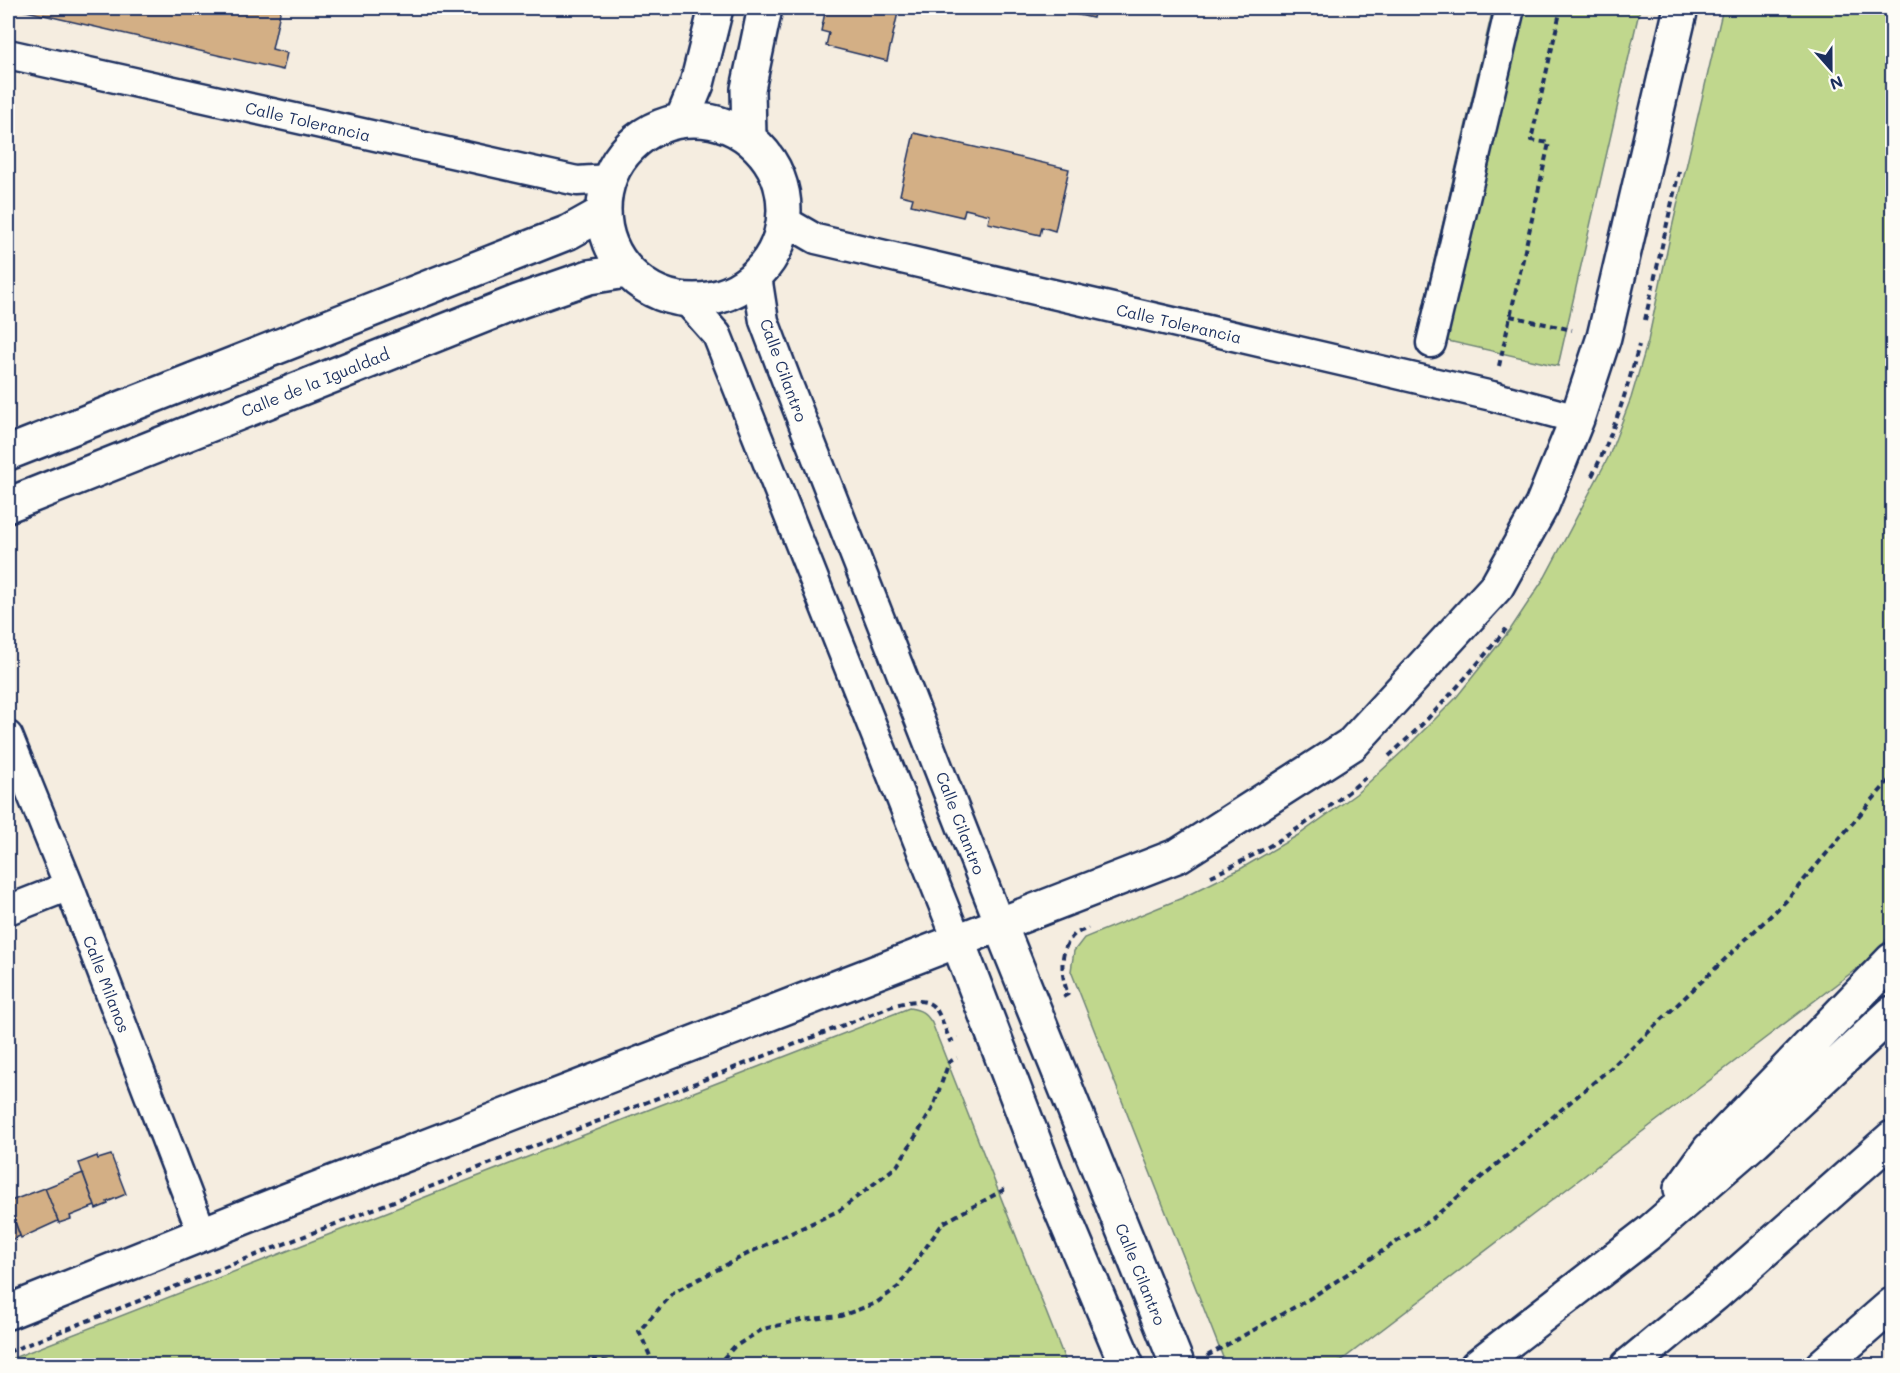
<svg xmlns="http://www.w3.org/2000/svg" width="1900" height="1373" viewBox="0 0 1900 1373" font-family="Mali,sans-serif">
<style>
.green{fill:#c0d78d;stroke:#6e8376;stroke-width:1.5}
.building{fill:#d3af85;stroke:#1b2f5e;stroke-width:1.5}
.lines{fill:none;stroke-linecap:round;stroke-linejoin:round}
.street-casing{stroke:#1b2f5e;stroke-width:33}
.secondary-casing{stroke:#1b2f5e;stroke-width:38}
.highway-casing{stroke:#1b2f5e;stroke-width:38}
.path{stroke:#1b2f5e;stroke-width:4;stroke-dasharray:6 4.5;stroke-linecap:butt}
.street{stroke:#fdfcf7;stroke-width:28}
.secondary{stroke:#fdfcf7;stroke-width:33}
.highway{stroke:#fdfcf7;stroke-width:33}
.labels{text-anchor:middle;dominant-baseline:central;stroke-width:5;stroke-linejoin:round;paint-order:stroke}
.street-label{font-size:16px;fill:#1b2f5e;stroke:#fdfcf7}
</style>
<rect width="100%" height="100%" fill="#f5ede0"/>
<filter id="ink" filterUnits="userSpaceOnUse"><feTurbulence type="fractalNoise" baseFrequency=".0167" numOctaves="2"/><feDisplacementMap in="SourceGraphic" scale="12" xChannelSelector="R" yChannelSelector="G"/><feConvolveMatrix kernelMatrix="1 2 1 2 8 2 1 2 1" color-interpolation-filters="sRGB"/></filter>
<g filter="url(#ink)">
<!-- green -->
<path class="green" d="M1493 8H1640L1558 366 1417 334Z
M1723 8H1892V932L1876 954 1334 1366 1226 1365 1071 971 1074 951 1084 938 1182 898 1242 868 1300 834 1356 794 1405 749 1455 699 1510 630 1545 577 1609 456 1631 398 1648 341 1671 232Z
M909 1008C921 1010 925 1012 932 1023L1067 1365H8V1360Z"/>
<!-- building -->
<path class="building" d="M13 8H281L272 49 287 53 283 70Z
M826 8H899L887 61 826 46 829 33 821 31Z
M1047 8H1107L1106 11 1095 9 1093 18Z
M914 133 1069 169 1055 231 1042 227 1040 235 988 223 990 215 965 209 963 217 911 205 913 198 900 195Z
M111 1155 126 1194 107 1202 108 1204 96 1209 79 1163 97 1156 98 1159Z
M83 1173 95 1206 70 1216 71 1219 59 1223 45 1188Z
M45 1188 58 1221 21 1238 8 1202Z
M8 1203 20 1236 8 1241Z"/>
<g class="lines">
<!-- street casing -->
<g class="street-casing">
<path id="street" d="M8 54 577 181 609 179
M785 221 816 239 1492 396 1577 419
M757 276 764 321 787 382 1000 925
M687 301 717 335 958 942
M1431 343 1510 8
M8 736 69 886 202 1233
M8 910 69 886"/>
</g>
<!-- secondary casing -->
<g class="secondary-casing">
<path id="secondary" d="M604 210a90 90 0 1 1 180 0a90 90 0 1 1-180 0Z
M682 120 697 84 716 8
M749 138 748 89 765 8
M8 453 569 232 603 213
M8 505 520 301 589 277 626 271
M1000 925 1178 1366
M958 942 1052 1188 1127 1366
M8 1312 280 1203 1179 855 1352 744 1497 586 1542 505 1577 419 1604 337 1681 8"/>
</g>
<!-- highway casing -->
<g class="highway-casing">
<path id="highway" d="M1681 1189 1709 1150 1892 960
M1477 1366 1650 1232 1755 1141 1892 1013
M1628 1366 1715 1294 1892 1138
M1822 1366 1892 1305"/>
</g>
<!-- path -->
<path class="path" d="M1510 316 1572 330
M1645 320 1680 167
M1499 366 1549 143 1531 140 1561 8
M1592 476C1613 435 1627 390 1639 345
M1389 756C1433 716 1469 675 1506 629
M1211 876C1265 852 1322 816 1366 777
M1063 997 1068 994C1061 976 1058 949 1075 934 1078 932 1084 930 1088 928
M8 1352 895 1005C936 994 936 1006 950 1041L958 1038
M1207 1356 1309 1299 1433 1218 1613 1066 1786 901 1892 777
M654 1365 639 1331 674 1292 753 1251 840 1210 897 1166 932 1110 949 1062 957 1058
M561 1366 594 1360 654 1366
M716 1366 734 1347 763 1329 801 1320 841 1316 876 1303 898 1287 943 1223 1007 1188"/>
<!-- street -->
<use href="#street" class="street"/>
<!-- secondary -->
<use href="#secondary" class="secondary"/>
<!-- highway -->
<use href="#highway" class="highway"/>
</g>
</g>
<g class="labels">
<!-- street labels -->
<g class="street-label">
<text transform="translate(308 121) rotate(13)">Calle Tolerancia</text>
<text transform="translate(1179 323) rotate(13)">Calle Tolerancia</text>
<text transform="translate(784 370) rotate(70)">Calle Cilantro</text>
<text transform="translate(315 382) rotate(-22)">Calle de la Igualdad</text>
<text transform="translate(961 823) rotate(69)">Calle Cilantro</text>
<text transform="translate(107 984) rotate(69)">Calle Milanos</text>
<text transform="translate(1141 1274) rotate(68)">Calle Cilantro</text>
</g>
</g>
<!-- margin -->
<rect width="1900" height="1373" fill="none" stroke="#fdfcf7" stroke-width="30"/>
<rect x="15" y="15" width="1870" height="1343" fill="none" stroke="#1b2f5e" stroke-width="2" filter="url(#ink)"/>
<!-- north arrow -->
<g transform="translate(1831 69) rotate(159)" stroke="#fdfcf7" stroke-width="4.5" paint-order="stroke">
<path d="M0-4.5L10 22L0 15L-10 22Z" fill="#1b2f5e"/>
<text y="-9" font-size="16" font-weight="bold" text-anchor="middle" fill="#1b2f5e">N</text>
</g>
</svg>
